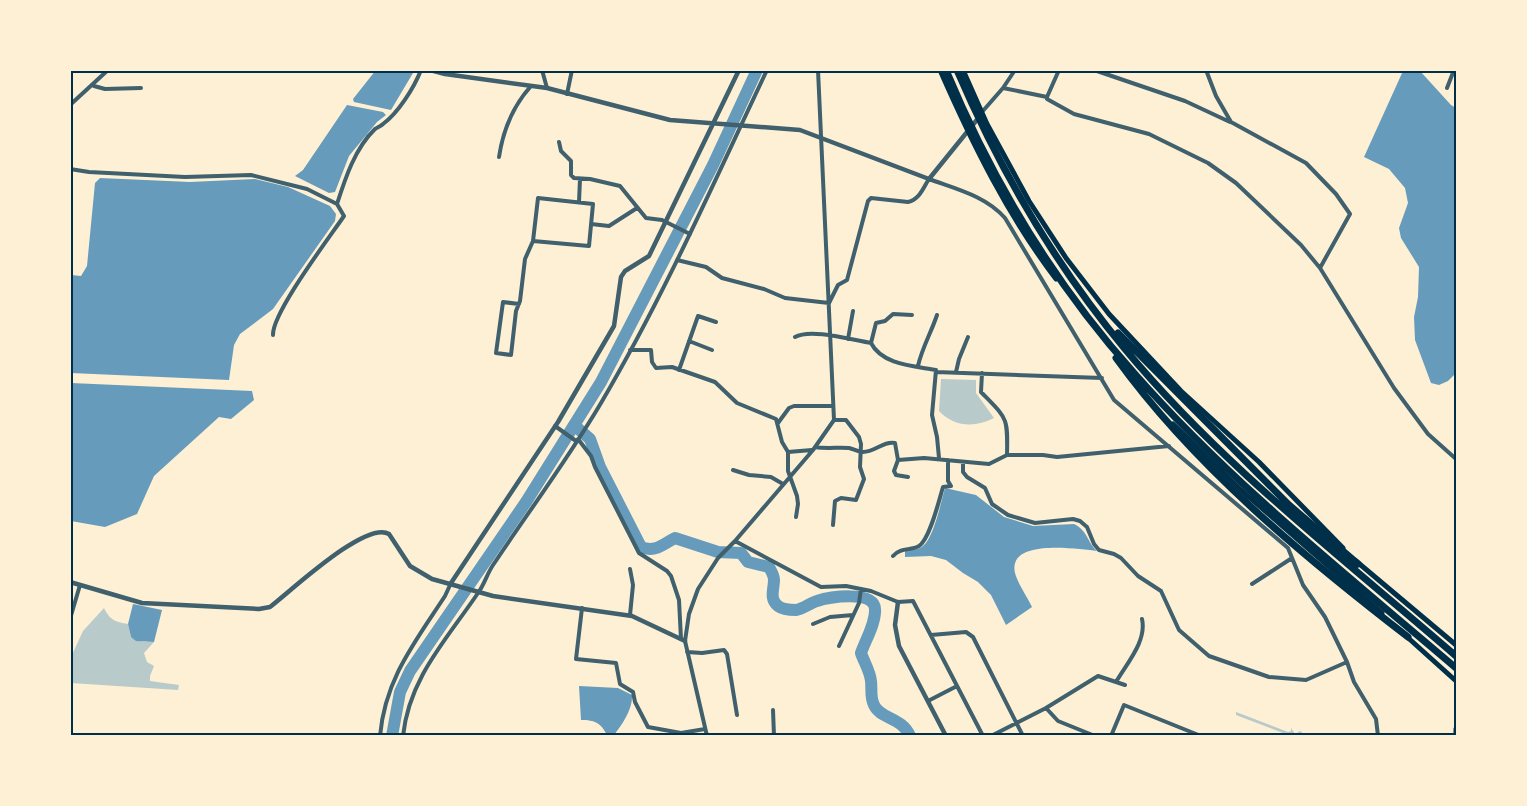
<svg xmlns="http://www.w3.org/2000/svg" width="1527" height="806" viewBox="0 0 1527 806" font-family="Rubik,sans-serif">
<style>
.green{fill:#b9caca}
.water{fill:#669bbc}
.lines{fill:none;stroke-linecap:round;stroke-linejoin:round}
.river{stroke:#669bbc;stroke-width:12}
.minor{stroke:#3f606c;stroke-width:4}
.tertiary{stroke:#3f606c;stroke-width:4.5}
.primary{stroke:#003049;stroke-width:5}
.motorway{stroke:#003049;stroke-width:7}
.neatline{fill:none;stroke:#003049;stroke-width:2}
</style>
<rect width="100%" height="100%" fill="#fdf0d5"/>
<!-- green -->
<path class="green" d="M941 379 976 380V393L994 418C975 428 954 427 939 411Z
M104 608C110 620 115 622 128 624L131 637 144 642H154L144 653 147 662 154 666 150 676V681L179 685 178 690 71 683V657L83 631Z
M1236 712 1288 732 1291 731V728L1295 734 1300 731 1302 732 1301 735H1288L1236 715Z"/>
<!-- water -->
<path class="water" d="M376 70 412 71 413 73 391 110 354 102 353 99Z
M1403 71H1420L1451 105 1456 108V373L1448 381 1439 385 1431 383 1415 340 1414 317 1418 297 1419 267 1401 238 1399 228 1408 203 1405 188 1389 169 1364 157Z
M347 105 383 112 386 115 377 122 349 156 335 192 329 193 295 176 303 170Z
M100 178 190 182 255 179 288 187 330 206 336 214 335 221 273 309 240 334 234 345 229 380 71 373V275L81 276 87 266 95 183Z
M71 383 252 391 254 400 231 419 219 417 154 476 137 514 105 527 71 521Z
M945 488 976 495 1004 517 1033 526 1074 524C1088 531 1087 542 1097 551 1078 549 1007 538 1015 573 1018 584 1027 596 1032 607L1006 625 991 595 978 582 963 573 946 560 931 556 905 557V550C911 550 919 550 923 546 934 537 941 502 945 488Z
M133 604 162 610 154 642 136 641 131 637 128 624Z
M579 686 618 688 632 695C633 709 622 725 614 735H607C601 723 595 720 581 720Z"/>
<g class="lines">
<!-- river -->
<path class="river" d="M574 425 590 439 600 467 641 547C655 553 663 544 675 538L718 552 741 553 748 562 769 567C771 571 774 575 774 580 774 589 769 599 778 606 782 609 791 610 796 610 803 609 810 603 817 601 829 597 874 590 875 609 876 623 865 641 861 653 864 662 870 671 871 681 872 688 870 698 874 705 880 719 902 717 910 736
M392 736 400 692 410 671 526 502 601 382 713 165 757 70"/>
<!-- minor -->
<path class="minor" d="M542 70 547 88
M1094 70 1185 101 1230 122
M1206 70 1216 96 1231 122 1306 163 1336 194 1350 214 1320 268 1394 388 1428 434 1456 459
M94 86 105 89 141 88
M1003 88 1047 97 1059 70
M1447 88 1454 70
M567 94 572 70
M1047 97V99L1074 114 1149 134 1208 163 1236 183 1301 245 1320 268
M70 105 108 70
M982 112 1003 88 1015 70
M559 142 561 151 571 161V175L574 178 590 179 620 186 646 218 662 220 690 234
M499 157C503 130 513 106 531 86
M70 169 89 172 185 177 251 175 307 189 337 204
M538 198 593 204 589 246 533 241Z
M579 202 580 179
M591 224 609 226 637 208
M677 260 706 267 722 278 764 289 785 298 829 303
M829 303 838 285 847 280 868 201 871 198 908 202C920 199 923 188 929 179 956 189 986 196 1005 218L1114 400 1288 548 1303 585 1325 617 1347 662 1354 682 1376 719 1378 736
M519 304 503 302 496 353 511 355 516 311 520 301 525 259 533 241
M912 315 893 314 885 321 876 323 871 343C882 365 915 366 936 370L932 415 937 437 939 458
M273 335C272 313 329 238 344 216L337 204C345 179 355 148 375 129 378 127 381 126 383 124 398 113 414 88 421 70
M795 337C811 328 852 340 871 343
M848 339 853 311
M689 341 712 350
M630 350H651L652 362 656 368 672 367 715 382 737 403 776 419 782 442 788 452V471L797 496 798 504 796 517
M918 366C922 348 931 333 937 315
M679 370 698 316 716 322
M936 372 1102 378
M956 372 959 359 968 337
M982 373 981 392C1007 419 1008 416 1007 455
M778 423 789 408 794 406H833
M555 426 576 441
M578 439 591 456 595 467 639 553 667 571 671 576 679 600 681 639
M815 447C827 449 838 447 849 448 854 449 858 452 863 452 875 452 883 441 895 443L898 460
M788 452 812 450
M963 462V472L967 477 985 488 992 504 1008 515 1035 523 1073 519 1080 521 1087 527 1094 544 1099 550 1114 554 1121 558 1138 576 1161 591 1179 630 1209 656 1269 677 1306 680 1347 662
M733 470 749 475 771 477 783 484
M908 477 896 475 894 471 898 460 924 458 989 464 1007 455H1043L1057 457 1169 446
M833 525 835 501 841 498 856 500 864 479 860 467 861 444 859 437 846 420H834
M735 541 821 587 846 586 871 591 898 602 913 601 983 736
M893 556C901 547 910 551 919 546 930 539 939 500 943 487L951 486 948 481V460
M1252 584 1292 558
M582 608 576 659 616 663 620 684 633 692 635 702 648 727 681 733 705 729
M630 615 633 585 630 569
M70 619 80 585
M813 624 830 617 853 615
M931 635 966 632 973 637 1023 736
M839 646 859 603 861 589
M687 652 702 653 724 650 727 654 737 715
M1116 682C1127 663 1147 641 1142 619
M928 701 957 686
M1046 708 1058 721 1095 736
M773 710 774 736
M380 736C385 679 415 642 445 596L451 583
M403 736C409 678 447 639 478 593 484 585 487 574 493 565 529 511 568 459 601 403 664 296 714 182 767 70
M707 736 685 641 689 614 698 589 718 558 735 541 813 450 834 420 818 70
M991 736 1046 708 1098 676 1125 685
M1111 736 1124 705 1201 736"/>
<!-- tertiary -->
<path class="tertiary" d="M430 70 445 74 547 88 670 120 800 130 929 179 980 116
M70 582 142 603 259 609 270 607C291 591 366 520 389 534L410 566 432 579 493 596 632 616 685 641
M451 583 558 422 614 326 621 277 625 271 649 256 739 70
M898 602 895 625 899 646 946 736"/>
<!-- primary -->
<path class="primary" d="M940 70C972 143 1008 216 1056 279
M963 70 987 124 1029 201 1066 258 1109 314 1181 391 1259 462 1343 548
M1173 424 1241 490 1382 613
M1356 561 1456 645
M1406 636 1456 681
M1456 736V729"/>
<!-- motorway -->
<path class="motorway" d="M946 70C992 180 1055 285 1135 374 1231 483 1346 574 1456 668
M957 70C1000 170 1055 265 1125 349 1221 465 1343 558 1456 656
M1118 333 1289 505 1358 564
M1116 358C1194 466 1303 556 1408 637"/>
</g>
<!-- border -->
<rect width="1527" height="806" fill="none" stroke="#fdf0d5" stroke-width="144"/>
<rect x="72" y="72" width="1383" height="662" class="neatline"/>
</svg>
